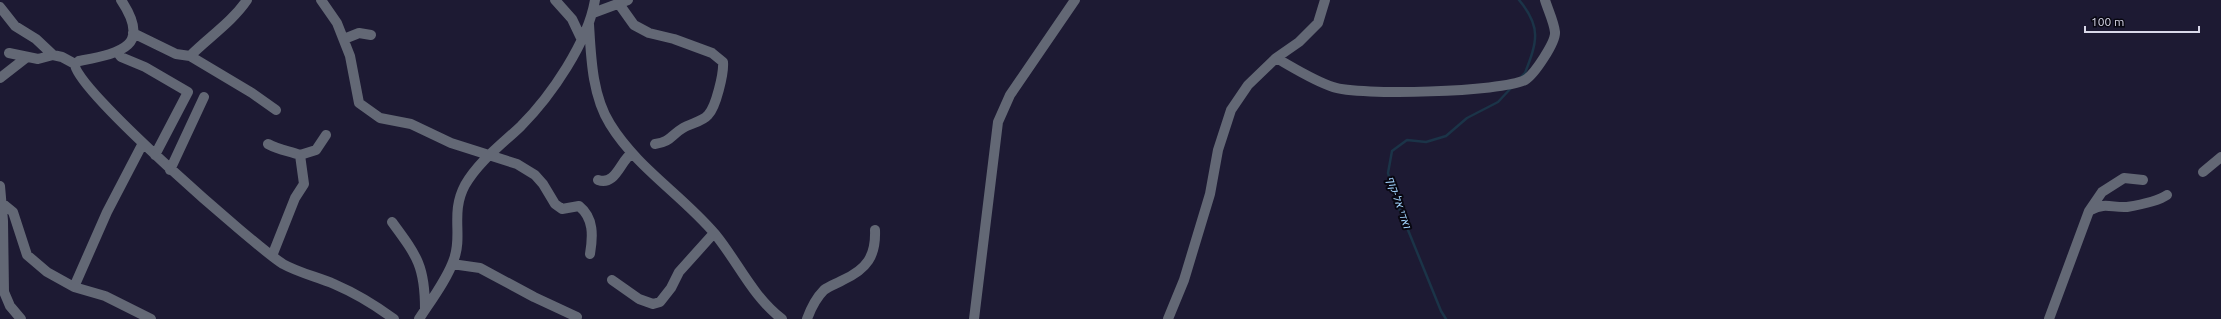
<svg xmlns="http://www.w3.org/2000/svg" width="2221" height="319" viewBox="0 0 2221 319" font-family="Ubuntu,Heebo,sans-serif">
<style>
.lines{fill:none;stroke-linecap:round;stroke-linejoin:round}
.stream{stroke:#1b3448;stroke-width:2.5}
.minor{stroke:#636875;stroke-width:10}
.labels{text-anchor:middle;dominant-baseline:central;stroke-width:4;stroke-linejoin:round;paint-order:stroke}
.water-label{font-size:11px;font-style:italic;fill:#a2d4fe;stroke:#080711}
</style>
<rect width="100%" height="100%" fill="#1d1a33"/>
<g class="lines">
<!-- stream -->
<path class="stream" d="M1519 0C1542 27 1537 42 1525 73L1520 78
M1446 319 1441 311 1397 203 1388 173 1392 151 1407 140 1426 142 1446 136 1467 118 1498 102 1512 87"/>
<!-- minor -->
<path class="minor" d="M121 0C153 48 119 53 79 61L75 64C70 85 256 247 283 264 299 273 318 277 334 284 355 293 375 305 394 319
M321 0 337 23 350 56 359 103 380 118 411 124 451 143 517 164 535 175 543 184 555 204 562 209 579 206C594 218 593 236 590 254
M555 0 572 19 582 40
M619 4 634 25 649 33 674 39 712 53 723 62C724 73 716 107 708 115 702 122 691 123 683 128 671 135 671 142 655 144
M0 7 15 26 36 39 53 55 62 57 75 64
M593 13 628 0
M589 24C591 57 592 95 610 124 637 168 682 195 715 234 738 262 752 296 782 319
M133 33 176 54 190 56 252 93 276 110
M344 39 359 33 371 35
M117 52 121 57 145 67 188 92 155 155
M9 53 38 59 53 55
M190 56C209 37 232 22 247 0
M1276 58C1294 68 1314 81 1333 87 1358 96 1503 92 1525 80 1534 75 1556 42 1555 32 1554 22 1548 10 1545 0
M0 78 27 57
M268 144C279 150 289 151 300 155L316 150 326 135
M170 170 204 97
M2203 172 2221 157
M598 180C616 186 620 161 632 153
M0 186 3 221 4 292 10 306 21 319
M2 203 13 212 27 255 47 272 74 287 105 296 151 319
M2091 210C2105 202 2112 208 2127 207 2139 205 2157 202 2167 195
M392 222C417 256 425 266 425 309
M272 256 295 198 304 184 300 155
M452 264 480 268 534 297 577 317
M612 280 639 299 653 304 660 302 671 288 679 272 714 233
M74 287 107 212 143 143
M419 319C430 302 448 278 454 259 463 235 450 213 465 185 479 161 501 145 521 126 551 96 588 42 595 0
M807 319C811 308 816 298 824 290 829 286 838 283 843 280 867 269 876 256 875 230
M974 319 998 122 1010 95 1075 0
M1168 319 1184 280 1210 194 1218 150 1231 110 1248 85 1276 58 1299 42 1318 23 1325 0
M2049 319 2089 211 2102 192 2124 178 2143 180"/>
</g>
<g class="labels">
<!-- water labels -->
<g class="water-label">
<text transform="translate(1399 202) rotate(71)">ואדי אל-קוף</text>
</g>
</g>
<!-- scale -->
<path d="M2085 26v6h114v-6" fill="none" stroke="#d9d8e9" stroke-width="2"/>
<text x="2091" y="26" font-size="12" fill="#d9d8e9" stroke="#080711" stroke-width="3" paint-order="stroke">100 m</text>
</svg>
